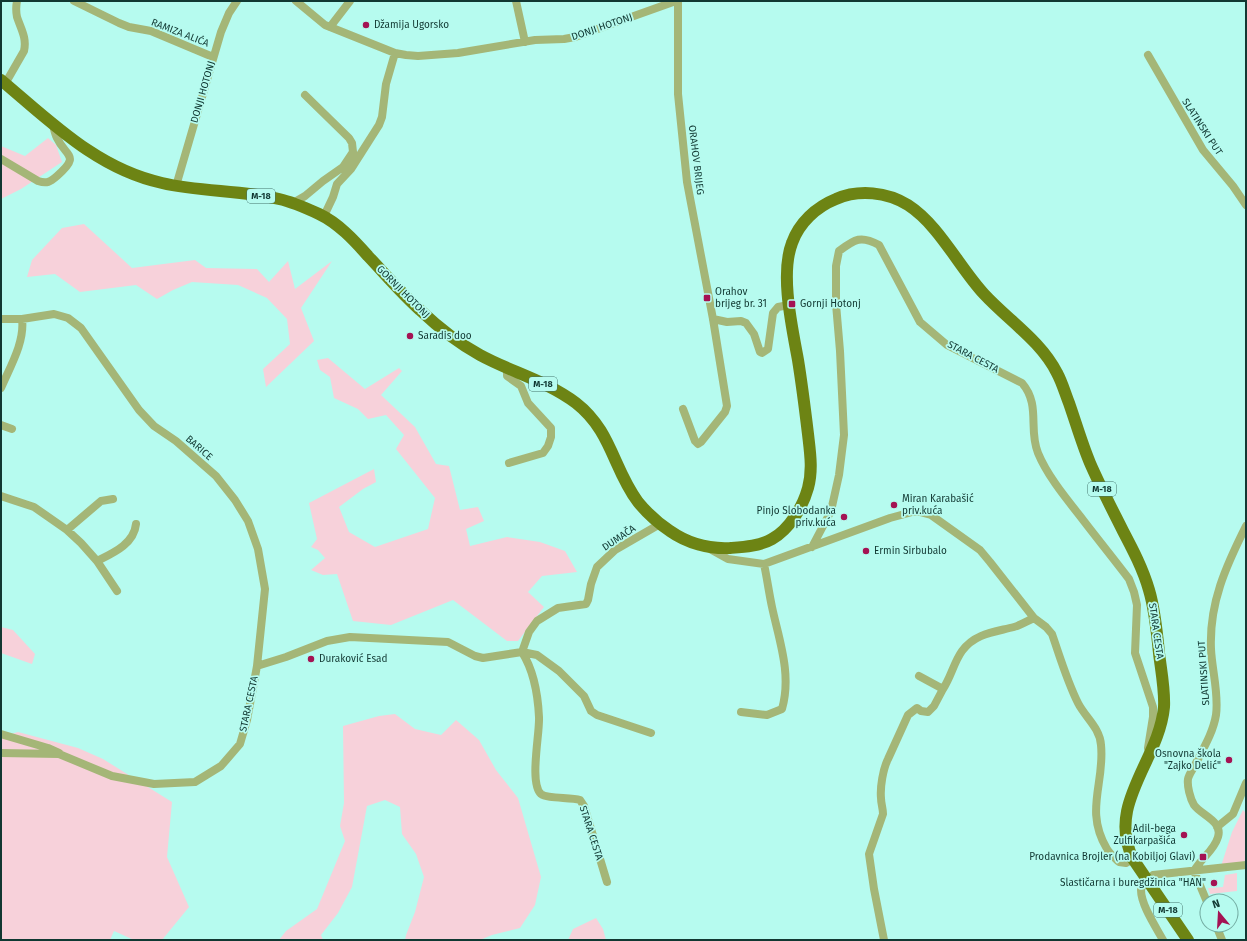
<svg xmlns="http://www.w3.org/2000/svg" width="1247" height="941" viewBox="0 0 1247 941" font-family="'Fira Sans',sans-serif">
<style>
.green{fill:#f7d1da}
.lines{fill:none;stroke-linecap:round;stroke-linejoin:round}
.street{stroke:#a4b677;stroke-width:8}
.primary{stroke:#6d8414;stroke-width:12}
.poi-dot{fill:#a41253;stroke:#b6fbef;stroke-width:1.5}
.labels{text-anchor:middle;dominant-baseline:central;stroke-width:3.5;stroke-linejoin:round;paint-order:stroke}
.shield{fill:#b6fbef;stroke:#42726b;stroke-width:1}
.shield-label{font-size:9px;font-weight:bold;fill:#113832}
.poi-label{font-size:10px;fill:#113832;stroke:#b6fbef;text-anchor:start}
.street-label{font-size:10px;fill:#113832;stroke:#b6fbef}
</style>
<rect width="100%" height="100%" fill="#b6fbef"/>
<!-- green -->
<path class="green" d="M48 138 56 145 62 162 21 189 1 199V146L25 156Z
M84 224 132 268 195 260 206 268 257 269 269 282 288 261 295 289 332 261 301 308 314 341 266 387 263 369 290 344 287 319 267 298 238 285 192 282 173 290 157 299 136 285 80 292 55 274 27 277 32 260 62 228Z
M328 358 365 389 399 368 402 371 381 395 415 427 436 464 449 466 460 510 478 507 484 521 466 529 470 546 507 537 540 542 565 551 577 572 542 576 528 592 544 607 518 641H507L453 600 391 625 353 621 337 574 323 575 311 570 325 558 318 550 311 547 317 539 309 503 374 469 376 482 363 489 339 507 349 532 375 547 428 529 435 498 396 449 404 435 386 415 368 419 358 409 334 398 330 377 320 370 317 360Z
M1 627 13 630 35 654 32 664 1 653Z
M395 714 415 729 441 735 456 720 479 740 496 770 518 798 541 877 535 905 520 928 492 935 480 940H405L406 935 415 912 424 877 416 854 402 834 400 807 385 800 367 806 352 887 338 913 321 935 323 940H279L286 931 317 909 345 841 340 826 344 803 343 726 379 716Z
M18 732 78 748 103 759 172 802 167 857 189 907 162 940H134L114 931 110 940H1V737Z
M1243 810 1246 813V861L1223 867 1222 863 1232 832Z
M1237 873V891L1210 894 1208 888 1223 887 1225 875Z
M596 918 603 929 606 940H568L573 929Z"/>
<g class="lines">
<!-- street -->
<path class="street" d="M74 1 119 23 129 27 151 31 213 57
M296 1 325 25 395 53 406 55 418 56 458 53 535 40 564 39 575 37 676 1
M516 1 525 42
M678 1V94L687 182 713 319 727 406 725 412 701 442 698 444 695 441 683 409
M330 27 350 1
M1148 55 1203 150 1233 186 1246 205
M5 84 24 51C27 38 21 29 17 17 16 12 16 6 17 1
M1 159 38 181C47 184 50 182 57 176 81 155 66 157 57 138 55 134 54 129 53 125
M176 186 221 32 229 13 237 1
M293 203 305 196 323 181 343 167 353 152 352 143 349 138 305 95
M324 216 333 197 337 184 351 169 379 125 382 117 386 84 395 53
M1 319H22L54 314 68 318 81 328 139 410 154 426 176 441 216 476 235 500 248 521 258 549 265 589 257 666
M713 319 727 322 741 321 746 323 754 334 760 352 762 353 768 349 773 313 778 307 789 305
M507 367V376L521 386 528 403 551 428V437L548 446 543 453 509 463
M1 388C10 367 25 342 22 319
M1 425 12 429
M1 496 34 507 67 530 81 543 97 561 117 591
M67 530 101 501 113 499
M812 547 831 511 839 475 844 435 840 351 836 304V266L839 251C855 239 861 235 879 245L920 322 947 345 1022 383C1041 405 1028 429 1038 453 1047 475 1065 497 1080 516 1096 537 1113 558 1129 579L1134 592 1137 605 1135 653 1153 707V717L1148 748
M710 549 728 559 764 564 890 518 916 511 931 515 980 550 990 562 1034 618 1046 627 1052 634C1060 657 1067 681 1078 703 1085 717 1100 728 1101 745 1105 783 1084 811 1107 849 1110 854 1115 858 1119 862L1126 863 1133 859
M97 561C113 553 134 544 136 524
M943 689C951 677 954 662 962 651 975 633 995 632 1014 627 1021 625 1027 621 1034 618
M741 712 767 715 782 709C792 674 779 640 772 607 769 593 767 578 764 564
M1 734 48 748 59 753
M1 753 59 754 112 776 154 784 195 782 221 766 240 744 247 720 257 666 286 657 327 641 350 637 448 642 475 656 483 658 522 652 537 655 559 671 584 696 591 711 597 715 651 733
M1217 827 1233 814 1246 783
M607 882 584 806 580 800C571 797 547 799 541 794 529 783 540 733 539 717 538 696 534 671 522 652L529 632 537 621 558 608 586 604 588 600 591 584 597 567 615 550 660 524
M1207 902 1194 871C1201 858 1214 851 1218 837 1223 821 1201 815 1194 805 1190 798 1187 786 1188 779 1189 774 1193 769 1195 765 1203 749 1213 733 1216 715 1219 693 1212 671 1211 649 1209 603 1226 566 1246 526
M1216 925 1222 940
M884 940 874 889 869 854 883 814C883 808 881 804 881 798 880 787 883 769 888 759L908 715 917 708 921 711 928 712 934 706 943 689 919 676
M1163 940C1156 927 1141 905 1141 890 1142 884 1148 879 1153 875L1246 865"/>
<!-- primary -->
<path class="primary" d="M1 80C50 121 97 169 162 183 200 192 241 190 279 199 293 202 306 208 319 214 338 223 354 240 368 256 385 274 401 293 420 310 438 327 458 343 480 355 511 372 547 381 576 403 612 431 613 469 638 502 647 513 658 523 670 531 687 543 709 549 730 548 743 547 760 546 772 539 790 529 803 506 808 488 813 470 810 452 808 434 805 409 802 385 798 360 792 327 780 274 792 243 799 223 816 207 836 199 859 189 887 192 908 205 939 225 959 267 984 294 1008 320 1041 341 1057 373 1062 382 1065 393 1069 403 1076 423 1082 444 1090 463 1100 486 1112 509 1123 531 1133 550 1143 569 1149 590 1155 610 1157 632 1159 653 1161 670 1165 690 1164 707 1159 761 1106 804 1133 859L1188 940"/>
</g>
<!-- markers -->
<g class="poi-dot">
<circle cx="366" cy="25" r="4"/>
<rect x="703" y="294" width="8" height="8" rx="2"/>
<rect x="788" y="300" width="8" height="8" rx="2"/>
<circle cx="410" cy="336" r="4"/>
<circle cx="894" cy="505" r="4"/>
<circle cx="844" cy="517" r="4"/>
<circle cx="866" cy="551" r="4"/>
<circle cx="311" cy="659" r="4"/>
<circle cx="1229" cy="760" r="4"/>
<circle cx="1184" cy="835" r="4"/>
<rect x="1199" y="853" width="8" height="8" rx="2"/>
<circle cx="1214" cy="883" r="4"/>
</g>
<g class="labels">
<!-- shield labels -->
<g class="shield">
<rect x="247" y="189" width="28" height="14" rx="3"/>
<rect x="529" y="377" width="28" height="14" rx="3"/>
<rect x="1088" y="482" width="28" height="14" rx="3"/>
<rect x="1154" y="903" width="28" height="14" rx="3"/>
</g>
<g class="shield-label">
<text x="261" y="196">M-18</text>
<text x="543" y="384">M-18</text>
<text x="1102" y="489">M-18</text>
<text x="1168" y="910">M-18</text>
</g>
<!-- poi labels -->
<g class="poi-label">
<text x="374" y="25">Džamija Ugorsko</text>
<text x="715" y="292">Orahov<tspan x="715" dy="12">brijeg br. 31</tspan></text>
<text x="800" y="304">Gornji Hotonj</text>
<text x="418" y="336">Saradis doo</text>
<text x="902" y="499">Miran Karabašić<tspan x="902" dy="12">priv.kuća</tspan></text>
<text x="836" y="511" text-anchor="end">Pinjo Slobodanka<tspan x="836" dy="12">priv.kuća</tspan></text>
<text x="874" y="551">Ermin Sirbubalo</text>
<text x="319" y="659">Duraković Esad</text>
<text x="1221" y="754" text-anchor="end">Osnovna škola<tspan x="1221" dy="12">"Zajko Delić"</tspan></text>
<text x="1176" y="829" text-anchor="end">Adil-bega<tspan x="1176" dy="12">Zulfikarpašića</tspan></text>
<text x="1195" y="857" text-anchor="end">Prodavnica Brojler (na Kobiljoj Glavi)</text>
<text x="1206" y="883" text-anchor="end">Slastičarna i buregdžinica "HAN"</text>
</g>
<!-- street labels -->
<g class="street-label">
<text transform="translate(602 27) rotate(-19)">DONJI HOTONJ</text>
<text transform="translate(180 33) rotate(21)">RAMIZA ALIĆA</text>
<text transform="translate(203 92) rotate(-74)">DONJI HOTONJ</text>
<text transform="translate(1202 127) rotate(57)">SLATINSKI PUT</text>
<text transform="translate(696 160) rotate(83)">ORAHOV BRIJEG</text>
<text transform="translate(403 292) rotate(45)">GORNJI HOTONJ</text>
<text transform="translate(973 357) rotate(28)">STARA CESTA</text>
<text transform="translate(199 448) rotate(41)">BARICE</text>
<text transform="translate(619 538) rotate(-34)">DUMAČA</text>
<text transform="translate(1156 631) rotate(82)">STARA CESTA</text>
<text transform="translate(1204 673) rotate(-94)">SLATINSKI PUT</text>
<text transform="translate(249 704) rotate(-78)">STARA CESTA</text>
<text transform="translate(591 833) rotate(72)">STARA CESTA</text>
</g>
</g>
<!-- border -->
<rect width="1247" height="941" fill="none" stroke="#113832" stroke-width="4"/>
<!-- north arrow -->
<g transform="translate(1219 913) rotate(342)"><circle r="19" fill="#b6fbef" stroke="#74ada3"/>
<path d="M0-3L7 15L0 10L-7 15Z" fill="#a41253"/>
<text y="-6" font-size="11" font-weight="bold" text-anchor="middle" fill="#113832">N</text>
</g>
</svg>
